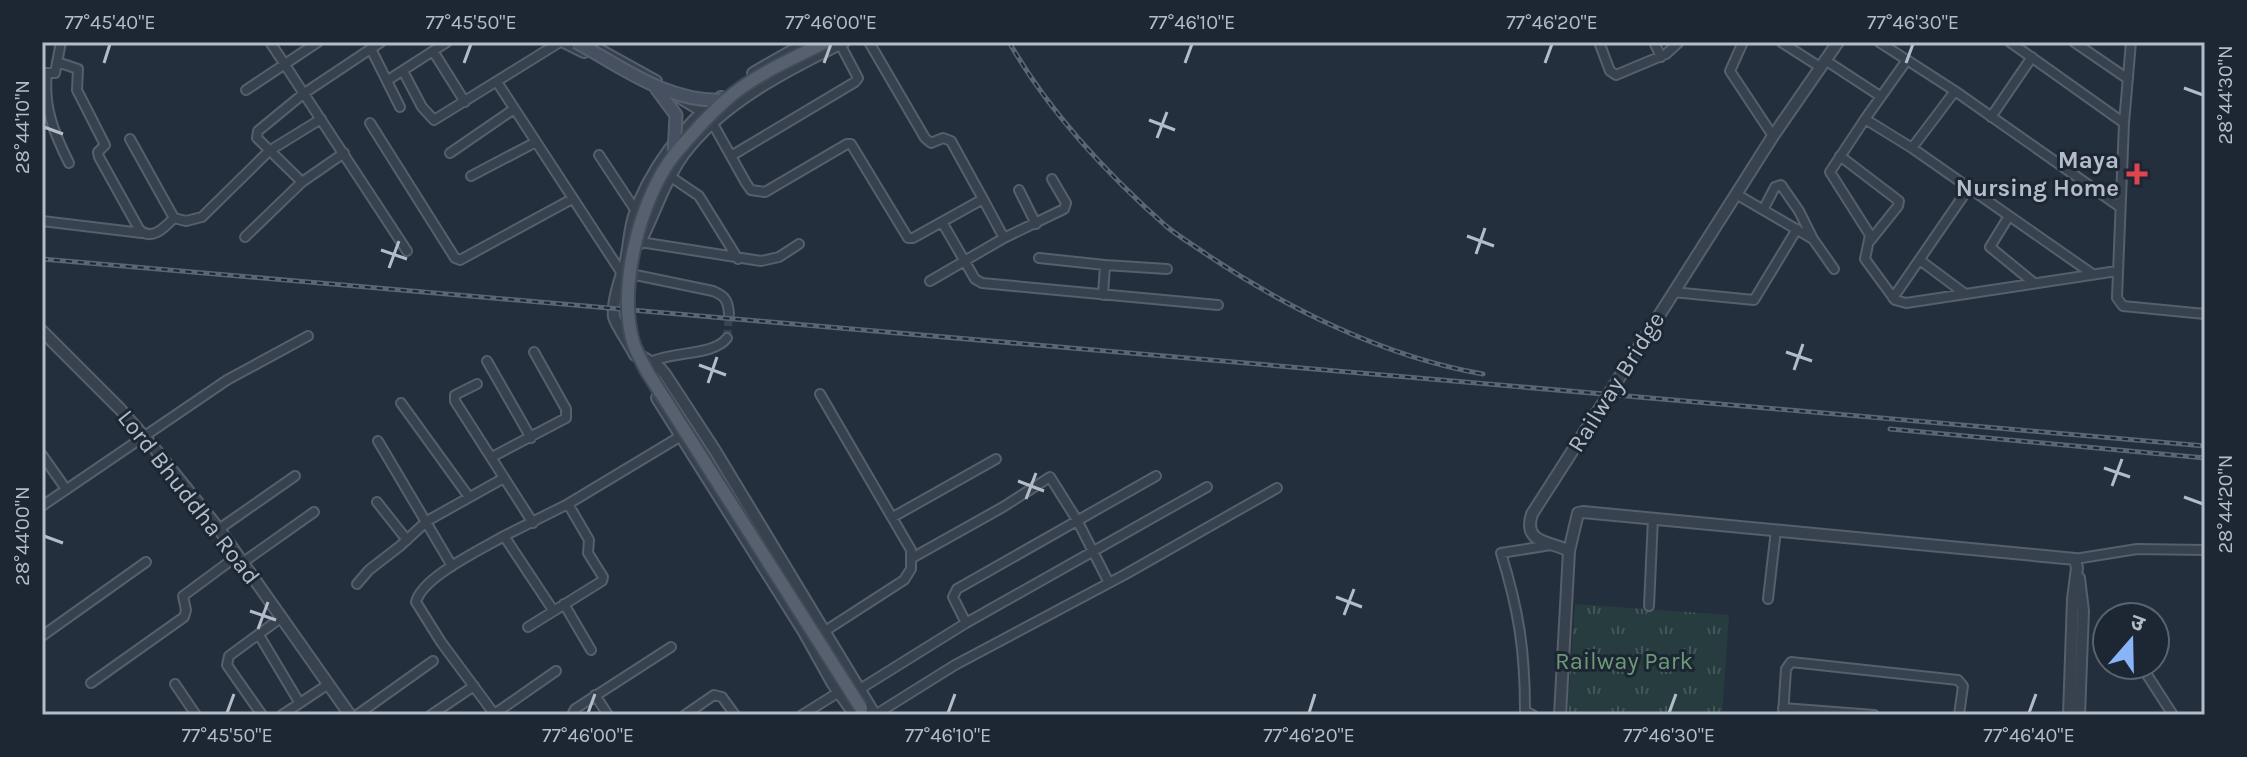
<svg xmlns="http://www.w3.org/2000/svg" width="2247" height="757" viewBox="0 0 2247 757" font-family="Karla,'Noto Sans Devanagari',sans-serif">
<style>
.park{fill:url(#park-tufts)}
.lines{fill:none;stroke-linecap:round;stroke-linejoin:round}
.minor-tunnel{stroke:#3a4453;stroke-width:8;stroke-dasharray:8 4;stroke-linecap:butt}
.minor-casing{stroke:#565f6c;stroke-width:12}
.tertiary-casing{stroke:#565f6c;stroke-width:14}
.minor{stroke:#38414e;stroke-width:8}
.tertiary{stroke:#38414e;stroke-width:10}
.rail-casing{stroke:#5a6575;stroke-width:5}
.rail{stroke:#1d2633;stroke-width:2;stroke-dasharray:6;stroke-linecap:butt}
.tertiary-bridge-casing{stroke:#565f6c;stroke-width:14;stroke-linecap:butt}
.secondary-bridge-casing{stroke:#565f6c;stroke-width:15;stroke-linecap:butt}
.primary-bridge-casing{stroke:#414a57;stroke-width:16;stroke-linecap:butt}
.tertiary-bridge{stroke:#38414e;stroke-width:10}
.secondary-bridge{stroke:#465061;stroke-width:11}
.primary-bridge{stroke:#56606e;stroke-width:12}
.ticks{fill:none;stroke:#b4bcc9;stroke-width:3}
.health-dot{fill:#e0444e;stroke:#1d2633;stroke-width:3}
.labels{text-anchor:middle;dominant-baseline:central;stroke-width:6;stroke-linejoin:round;paint-order:stroke}
.poi-label{font-size:24px;font-weight:bold;fill:#b4bcc9;stroke:#1d2633;text-anchor:end}
.street-label{font-size:24px;fill:#b4bcc9;stroke:#1d2633}
.park-label{font-size:24px;fill:#6b9a76;stroke:#1d2633}
.neatline{fill:none;stroke:#b4bcc9;stroke-width:3}
.ticks-label{font-size:20px;text-anchor:middle;fill:#b4bcc9}
</style>
<defs>
<pattern id="park-tufts" width="24" height="20" patternUnits="userSpaceOnUse" patternTransform="scale(2)"><rect width="24" height="20" fill="#263c3f"/><path d="M3 7l-1-3M5 7V3M7 7l1-3M15 17l-1-3M17 17v-4M19 17l1-3" fill="none" stroke="#435659"/></pattern>
</defs>
<rect width="100%" height="100%" fill="#242f3e"/>
<!-- park -->
<path class="park" d="M1575 604 1729 615 1722 715H1567Z"/>
<g class="lines">
<!-- minor-tunnel -->
<path class="minor-tunnel" d="M727 338 729 314"/>
<!-- minor casing -->
<g class="minor-casing">
<path id="minor" d="M270 42 407 251
M869 42 925 138 931 143 943 138 951 141 983 199
M1599 42 1610 71 1616 75 1666 54 1679 42
M1654 42 1661 57
M1743 42 1730 71 1773 136
M1781 42 1820 67
M1879 42 1955 91 2120 207
M2010 42 2124 123
M2074 42 2128 79
M2131 42 2124 123 2117 298 2123 306 2205 314
M371 49 400 107
M433 51 465 102
M1825 60 1880 96
M57 62 78 69 77 90 105 145 98 152 99 157 139 229C151 242 164 228 174 218L130 139
M403 71 422 107 434 120 560 42
M44 73H55L61 42
M47 73C43 107 54 133 69 163
M388 80 447 42
M497 82 621 272 713 291C725 296 728 300 729 314
M246 90 318 42
M1955 91 1912 148 1865 119 1830 172 1870 235 1865 259 1895 300 1906 303 2117 271
M1991 117 2032 57
M1865 119 1907 60
M370 123 455 258 460 260 572 199
M713 124 746 183 751 190 765 192 847 144H851L908 238H913L983 199 1004 238 930 281
M1912 148 2091 273
M450 153 514 109
M599 155 636 211
M731 156 855 82 858 78 840 44
M1840 156 1899 201 1898 206 1870 241
M471 176 536 142
M671 177 699 196 738 259
M302 182 257 138 258 131 303 94 381 42
M1019 190 1036 224
M1736 194 1813 239 1834 269
M1763 210 1775 187 1781 185 1799 211 1812 237
M2009 216 1990 247 2034 283
M174 218 186 221 202 217 269 151 321 119
M42 221 142 233
M942 222 975 279 982 283 1218 305
M245 237 302 182 344 153
M1004 238 1064 209 1066 203 1052 179
M640 242 761 261 779 257 799 244
M1039 258 1105 265
M1921 261 1964 293
M1673 292 1754 300 1797 229
M1103 295 1105 265 1167 269
M1893 298 1968 189
M487 361 531 438
M651 362C672 351 714 356 727 338
M477 384 455 395V401L533 523
M820 394 911 550V569L904 580 825 631
M401 403 469 497
M378 441 452 566
M42 455 66 489
M492 457 566 418V409L534 352
M1156 476 957 589 953 597 966 623 1207 487
M377 502 407 540
M42 506 227 380 308 336
M893 517 996 459
M219 529 295 476
M912 558 1003 507 1050 477 1077 520 1109 583
M2075 559 2137 549 2205 550
M242 563 314 512
M357 584 369 570 400 546 427 521 504 478
M1768 599 1776 530
M564 604 591 650
M1649 606 1653 518
M553 610 504 536 568 504 681 436
M528 627 602 581 603 577 588 553 589 540 568 504
M259 635 299 702
M42 636 146 562
M2142 667 2173 715
M91 683 184 617 186 610 183 596 237 556
M175 684 196 715
M860 689 966 623
M595 695 608 715
M1783 708 1874 715
M262 715 227 665 229 656 282 617
M282 715 327 685
M357 715 433 661
M431 715 474 686
M493 715 556 671
M495 715 441 642 416 602C422 577 482 549 504 536
M572 715 575 709 671 647
M685 715 714 695 722 697 735 715
M802 715 839 692
M875 715 955 665 1124 575 1277 488
M1533 715 1525 711C1525 651 1519 611 1501 553L1551 545
M1783 715 1786 669 1791 662 1958 680 1963 686 1959 715"/>
</g>
<!-- tertiary casing -->
<g class="tertiary-casing">
<path id="tertiary" d="M564 42 584 52
M600 50 656 81
M753 73 807 42
M676 95 710 116
M639 244C654 215 664 182 683 155 721 103 787 70 844 42
M1667 303 1773 136 1838 42
M42 331 120 409 155 449 219 529 350 715
M635 355C628 341 616 325 614 317 612 303 620 280 625 264 629 249 629 232 634 216 649 171 683 125 721 97
M639 355 659 367 665 374 714 449 875 715
M657 398 804 632 833 684 855 715
M1566 461 1532 514C1522 544 1551 541 1569 551
M2079 578 2083 611 2079 715
M1560 715 1569 551 1578 513 1583 512 2075 559 2077 568 2073 599 2069 715"/>
</g>
<!-- minor -->
<use href="#minor" class="minor"/>
<!-- tertiary -->
<use href="#tertiary" class="tertiary"/>
<!-- rail casing -->
<g class="rail-casing">
<path id="rail" d="M1009 42C1049 112 1106 173 1166 226 1178 236 1193 245 1206 254 1288 309 1385 357 1483 374
M42 259 2205 446
M1890 429 2205 458"/>
</g>
<!-- rail -->
<use href="#rail" class="rail"/>
<!-- tertiary-bridge casing -->
<g class="tertiary-bridge-casing">
<path id="tertiary-bridge" d="M1566 461 1667 303"/>
</g>
<!-- secondary-bridge casing -->
<g class="secondary-bridge-casing">
<path id="secondary-bridge" d="M576 42C623 68 670 104 726 100
M656 88 676 115 674 155"/>
</g>
<!-- primary-bridge casing -->
<g class="primary-bridge-casing">
<path id="primary-bridge" d="M826 42C792 59 754 75 726 100 708 116 690 136 675 154 640 197 616 292 634 345 638 355 643 364 648 373L861 708"/>
</g>
<!-- tertiary-bridge -->
<use href="#tertiary-bridge" class="tertiary-bridge"/>
<!-- secondary-bridge -->
<use href="#secondary-bridge" class="secondary-bridge"/>
<!-- primary-bridge -->
<use href="#primary-bridge" class="primary-bridge"/>
</g>
<!-- ticks -->
<path class="ticks" d="M104 63 110 44M464 63 471 44M824 63 831 44M1185 63 1192 44M1545 63 1552 44M1906 63 1913 44M2184 88 2203 95M1149 120 1175 130M44 127 63 134M1157 138 1167 112M1467 236 1494 246M381 250 407 259M1476 254 1485 228M389 268 399 241M1786 352 1812 361M699 365 726 375M1794 370 1803 344M708 383 717 357M2104 468 2130 477M1018 481 1044 491M2112 486 2122 459M2184 497 2203 504M1026 499 1036 473M44 536 63 543M1336 597 1362 607M250 611 276 620M1344 615 1354 589M258 629 268 602M227 713 234 694M588 713 595 694M948 713 955 694M1309 713 1315 694M1669 713 1676 694M2029 713 2036 694"/>
<!-- markers -->
<path class="health-dot" d="M2133 162h8v8h8v8h-8v8h-8v-8h-8v-8h8z"/>
<g class="labels">
<!-- poi labels -->
<g class="poi-label">
<text x="2119" y="160">Maya<tspan x="2119" dy="28">Nursing Home</tspan></text>
</g>
<!-- street labels -->
<g class="street-label">
<text transform="translate(1616 382) rotate(-58)">Railway Bridge</text>
<text transform="translate(189 497) rotate(52)">Lord Bhuddha Road</text>
</g>
<!-- park labels -->
<g class="park-label">
<text x="1624" y="661">Railway Park</text>
</g>
</g>
<!-- border -->
<rect width="2247" height="757" fill="none" stroke="#1d2633" stroke-width="88"/>
<!-- north arrow -->
<g transform="translate(2131 641) rotate(20)"><circle r="38" fill="#1d2633" stroke="#59626f" stroke-width="2"/>
<path d="M0-6L14 30L0 20L-14 30Z" fill="#8ab4f8"/>
<text y="-12" font-size="22" font-weight="bold" text-anchor="middle" fill="#b4bcc9">उ</text>
</g>
<rect x="44" y="44" width="2159" height="669" class="neatline"/>
<g class="ticks-label">
<text x="110" y="29">77°45'40"E</text>
<text x="471" y="29">77°45'50"E</text>
<text x="831" y="29">77°46'00"E</text>
<text x="1192" y="29">77°46'10"E</text>
<text x="1552" y="29">77°46'20"E</text>
<text x="1913" y="29">77°46'30"E</text>
<text transform="translate(2225 95) rotate(-90)" y="7">28°44'30"N</text>
<text transform="translate(22 127) rotate(-90)" y="7">28°44'10"N</text>
<text transform="translate(2225 504) rotate(-90)" y="7">28°44'20"N</text>
<text transform="translate(22 536) rotate(-90)" y="7">28°44'00"N</text>
<text x="227" y="742">77°45'50"E</text>
<text x="588" y="742">77°46'00"E</text>
<text x="948" y="742">77°46'10"E</text>
<text x="1309" y="742">77°46'20"E</text>
<text x="1669" y="742">77°46'30"E</text>
<text x="2029" y="742">77°46'40"E</text>
</g>
</svg>
